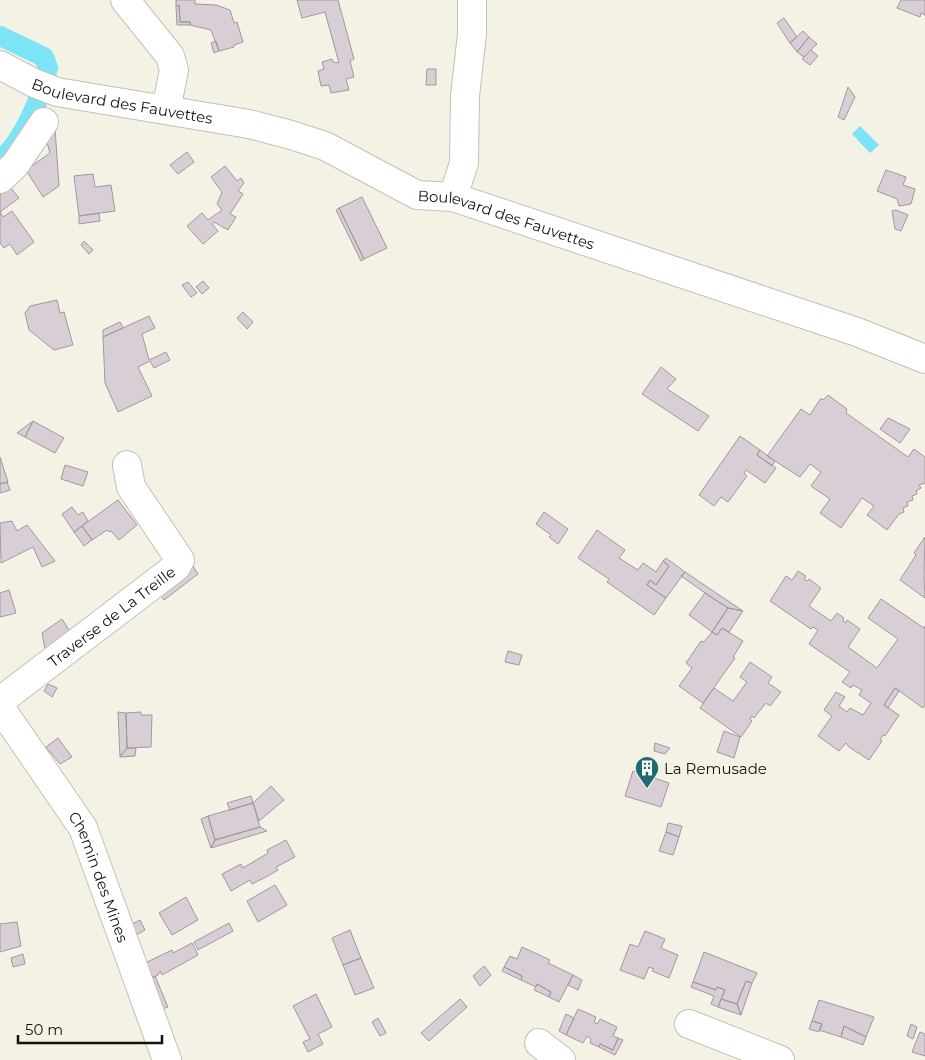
<svg xmlns="http://www.w3.org/2000/svg" width="925" height="1060" viewBox="0 0 925 1060" font-family="Montserrat,sans-serif">
<style>
.water{fill:#7be4f6}
.lines{fill:none;stroke-linecap:round;stroke-linejoin:round}
.canal{stroke:#7be4f6;stroke-width:20}
.building{fill:#d9ced5;stroke:#a2979e}
.minor-casing{stroke:#c4c1b5;stroke-width:30}
.minor{stroke:#fff;stroke-width:28}
.labels{text-anchor:middle;dominant-baseline:central;stroke-width:4.5;stroke-linejoin:round;paint-order:stroke}
.street-label{font-size:15px;fill:#14130f;stroke:#f4f1e5}
.poi-label{font-size:15px;fill:#14130f;stroke:#f4f1e5;text-anchor:start}
</style>
<rect width="100%" height="100%" fill="#f4f1e5"/>
<!-- water -->
<path class="water" d="M860 126 879 145 870 153 852 134Z"/>
<g class="lines">
<!-- canal -->
<path class="canal" d="M0 36 44 57 48 68C41 97 23 142 0 160"/>
</g>
<!-- building -->
<path class="building" d="M176 0H195V4L216 5 230 10 234 23 237 22 243 42 234 45V47L219 51 211 30 190 25V22H180L179 5 176 6Z
M297 0H338L354 59 350 61 354 77 346 79 349 90 331 93 329 85 321 86 318 71 324 69 322 62 332 59 333 62 339 63 325 12 302 18Z
M901 0H925V15L921 13 920 17 897 8Z
M179 5 180 22H190V25H177L176 6Z
M784 18 797 37 790 43 777 23Z
M803 31 809 37 797 52 790 43Z
M809 37 817 44 804 57 797 52Z
M216 41 219 51 214 53 211 43Z
M811 50 818 56 810 65 802 59Z
M427 69H436V85H426Z
M848 87 855 97 844 120 838 117Z
M55 128 59 186 43 197 26 170 50 153 46 139Z
M187 152 194 162 178 174 170 165Z
M225 166 237 181 241 178 244 183 238 191 243 194 230 214 236 217 228 230 214 222 212 224 218 231 203 244 187 226 202 213 208 220 222 210 217 204 222 192 211 177Z
M886 170 906 177 903 185 915 189 911 204 899 206 897 199 877 191Z
M93 174 95 187 111 185 115 211 79 216 74 176Z
M10 187 19 198 0 212 3 217 12 211 34 242 17 255 10 244 4 248 0 243V195Z
M362 197 387 248 364 259 339 208Z
M339 208 364 259 361 261 336 210Z
M896 210 908 215 901 231 895 229 892 211Z
M99 213 100 221 79 224V216Z
M84 241 93 250 89 254 81 245Z
M203 281 209 288 202 294 196 287Z
M188 282 197 293 191 297 182 285Z
M57 300 60 313 64 312 73 345 54 350 29 330 25 313 30 306Z
M243 312 253 322 247 329 237 318Z
M149 316 155 328 142 334 149 360 166 352 170 360 154 368 150 361 138 367 152 396 118 412 105 383 103 337Z
M120 322 123 328 103 337V330Z
M661 367 676 379 667 389 709 416 698 431 642 394Z
M828 395 847 409 846 413 908 457 914 449 925 457V483L919 485 921 488 916 491 917 494 912 496 913 500 907 502 908 506 903 508 904 512 899 514 887 530 867 515 874 506 862 498 841 528 820 513 830 499 811 486 821 472 810 464 800 477 767 456 801 409 810 415 821 398 823 400Z
M888 418 910 429 900 443 880 429Z
M33 421 25 437 17 433Z
M33 421 64 438 55 453 25 437Z
M740 436 760 450 757 455 776 468 765 483 746 470 744 473 747 476 728 502 721 497 714 506 699 495Z
M760 450 775 461 772 466 757 455Z
M0 457 8 482 0 484Z
M65 465 88 472 83 486 61 479Z
M7 482 10 490 0 493V484Z
M118 500 137 525 119 540 111 531 109 532 107 530 92 540 82 526Z
M72 507 78 515 83 512 88 521 74 532 62 514Z
M544 512 568 529 558 544 549 537 551 535 536 524Z
M12 521 17 531 27 525 55 561 42 567 33 547 1 563 0 523Z
M82 526 92 540 84 546 74 532Z
M597 530 625 550 619 558 638 570 643 563 656 572 663 561 669 566 656 585 650 580 647 585 666 598 654 615 607 582 609 579 578 558Z
M925 537 924 576 925 598 900 580 916 555 914 553Z
M666 558 685 572 666 598 647 585 650 580 656 585 669 566 663 561Z
M191 563 198 574 164 600 156 589Z
M798 571 806 576 804 579 807 581 809 579 821 588 809 606 831 621 837 613 844 618 843 621 846 623 847 620 860 629 848 647 877 668 898 639 868 618 881 599 924 628 925 626V705L923 708 895 688 884 705 899 715 885 736 883 735 880 740 882 741 869 760 849 747 846 743 839 751 818 736 832 716 824 710 836 692 845 697 839 706 847 712 850 708 863 715 871 703 859 695 862 690 853 685 851 688 842 682 850 672 809 644 818 630 813 627 811 629 770 601 786 576 792 580Z
M685 572 743 611 728 608 705 593 681 576Z
M9 590 16 613 0 617V593Z
M705 593 728 608 712 632 689 615Z
M728 608 743 611 729 632 722 628 717 635 712 632Z
M62 619 72 635 46 654 42 633Z
M722 628 743 641 733 657 735 658 703 703 679 686 692 668 686 663 701 641 704 642 712 632 717 635Z
M508 651 522 655 519 665 505 662Z
M750 662 772 677 768 683 781 692 770 706 766 703 754 718 752 716 750 719 752 721 741 737 700 708 714 688 733 701 747 682 740 677Z
M48 684 57 688 52 697 44 691Z
M895 688 899 691 888 708 884 705Z
M118 712 126 713 127 748 120 757Z
M141 712V715H152L151 747 127 748 126 713Z
M724 731 740 737 734 758 717 752Z
M58 738 72 757 60 764 46 747Z
M655 743 670 748 665 754 654 751Z
M127 748H136L135 756 120 757Z
M633 771 669 783 661 807 625 796Z
M271 786 284 800 259 821 253 803Z
M251 796 253 803 230 810 227 803Z
M253 803 260 827 215 840 208 816Z
M208 816 215 840 211 848 201 819Z
M668 823 682 826 679 837 666 832Z
M260 827 267 831 211 848 215 840Z
M666 832 679 837 673 855 659 851Z
M286 840 295 857 276 867 278 870 268 876 252 884 250 880 231 891 222 874 241 864 243 868 268 853 267 850Z
M275 885 287 905 258 922 247 901Z
M186 897 198 920 172 935 159 913Z
M140 920 145 930 131 938 128 926Z
M17 922 21 946 0 952V924Z
M229 923 233 931 198 950 194 942Z
M350 930 361 958 343 965 332 938Z
M645 931 665 939 661 948 678 955 669 978 652 971 654 969 649 967 644 979 620 970 630 944 638 947Z
M192 943 198 955 162 975 160 971 158 975 152 978 145 963 172 950 173 953Z
M522 947 550 960 548 963 573 975 559 1002 549 997 551 992 537 984 536 987 521 980 522 976 504 967 510 956 517 959Z
M704 952 757 973 752 983 746 981 737 1004 721 999 725 990 717 987 716 990 693 982Z
M23 954 25 964 13 967 11 958Z
M361 958 374 988 355 995 343 965Z
M484 966 491 975 480 986 473 976Z
M504 967 522 976 521 980 502 971Z
M573 975 582 980 578 990 568 985Z
M155 976 168 1007 154 1012 143 981Z
M746 981 752 983 741 1015 737 1004Z
M693 982 716 990 717 987 725 990 718 1007 711 1004 714 996 691 987Z
M537 984 551 992 549 997 534 990Z
M316 994 332 1027 318 1034 323 1044 308 1052 303 1042 310 1039 293 1006Z
M460 999 467 1007 429 1041 421 1033Z
M721 999 737 1004 741 1015 718 1007Z
M819 1000 874 1017 866 1037 844 1026 841 1037 819 1030 822 1024 812 1021Z
M578 1009 596 1017 594 1022 597 1024 600 1019 617 1027 613 1036 618 1038 613 1050 600 1044 599 1047 590 1043 591 1039 587 1036 583 1043 566 1035Z
M566 1014 574 1018 566 1035 559 1031Z
M378 1018 386 1033 380 1036 372 1022Z
M812 1021 822 1024 819 1032 809 1029Z
M911 1024 917 1027 913 1039 907 1036Z
M844 1026 866 1037 863 1045 841 1037Z
M920 1032 925 1034V1056L912 1052Z
M618 1038 623 1040 615 1055 599 1047 600 1044 613 1050Z"/>
<g class="lines">
<!-- minor casing -->
<g class="minor-casing">
<g id="minor">
<path d="M125 0 170 56 174 70 166 110"/>
<path id="s1" d="M0 65 34 83 57 92 249 124 291 135 325 146 417 195 453 197 857 332 925 359"/>
<path d="M0 179 15 165 44 122"/>
<path d="M453 197 464 163 465 96 472 34V0"/>
<path id="s2" d="M0 701 176 567 180 560 131 487 127 465"/>
<path id="s3" d="M0 707 83 828 167 1060"/>
<path d="M689 1024 780 1060"/>
<path d="M539 1043 561 1060"/>
</g>
</g>
<!-- minor -->
<use href="#minor" class="minor"/>
</g>
<!-- icons -->
<defs>
<g id="building-pin" transform="scale(1.25)"><path d="M0 17L-7.5 6A9.5 9.5 0 1 1 7.5 6Z" fill="#1e6a70" stroke="#f4f1e5"/><path d="M-4-6H4V6H1V3H-1V6H-4ZM-2.5-4.3h1.7v1.8h-1.7ZM.8-4.3h1.7v1.8H.8ZM-2.5-1h1.7V.8h-1.7ZM.8-1h1.7V.8H.8Z" fill="#fff"/></g>
</defs>
<g fill-rule="evenodd">
<use href="#building-pin" x="647" y="768"/>
</g>
<g class="labels">
<!-- street labels -->
<g class="street-label">
<text stroke="none"><textPath href="#s1" startOffset="129">Boulevard des Fauvettes</textPath></text>
<text stroke="none"><textPath href="#s1" startOffset="534">Boulevard des Fauvettes</textPath></text>
<text stroke="none"><textPath href="#s2" startOffset="140">Traverse de La Treille</textPath></text>
<text stroke="none"><textPath href="#s3" startOffset="198">Chemin des Mines</textPath></text>
</g>
<!-- poi labels -->
<g class="poi-label">
<text x="664" y="768">La Remusade</text>
</g>
</g>
<!-- scale -->
<path d="M18 1035v8h144v-8" fill="none" stroke="#14130f" stroke-width="2.5"/>
<text x="25" y="1035" font-size="15" fill="#14130f" stroke="#f4f1e5" stroke-width="4" paint-order="stroke">50 m</text>
</svg>
